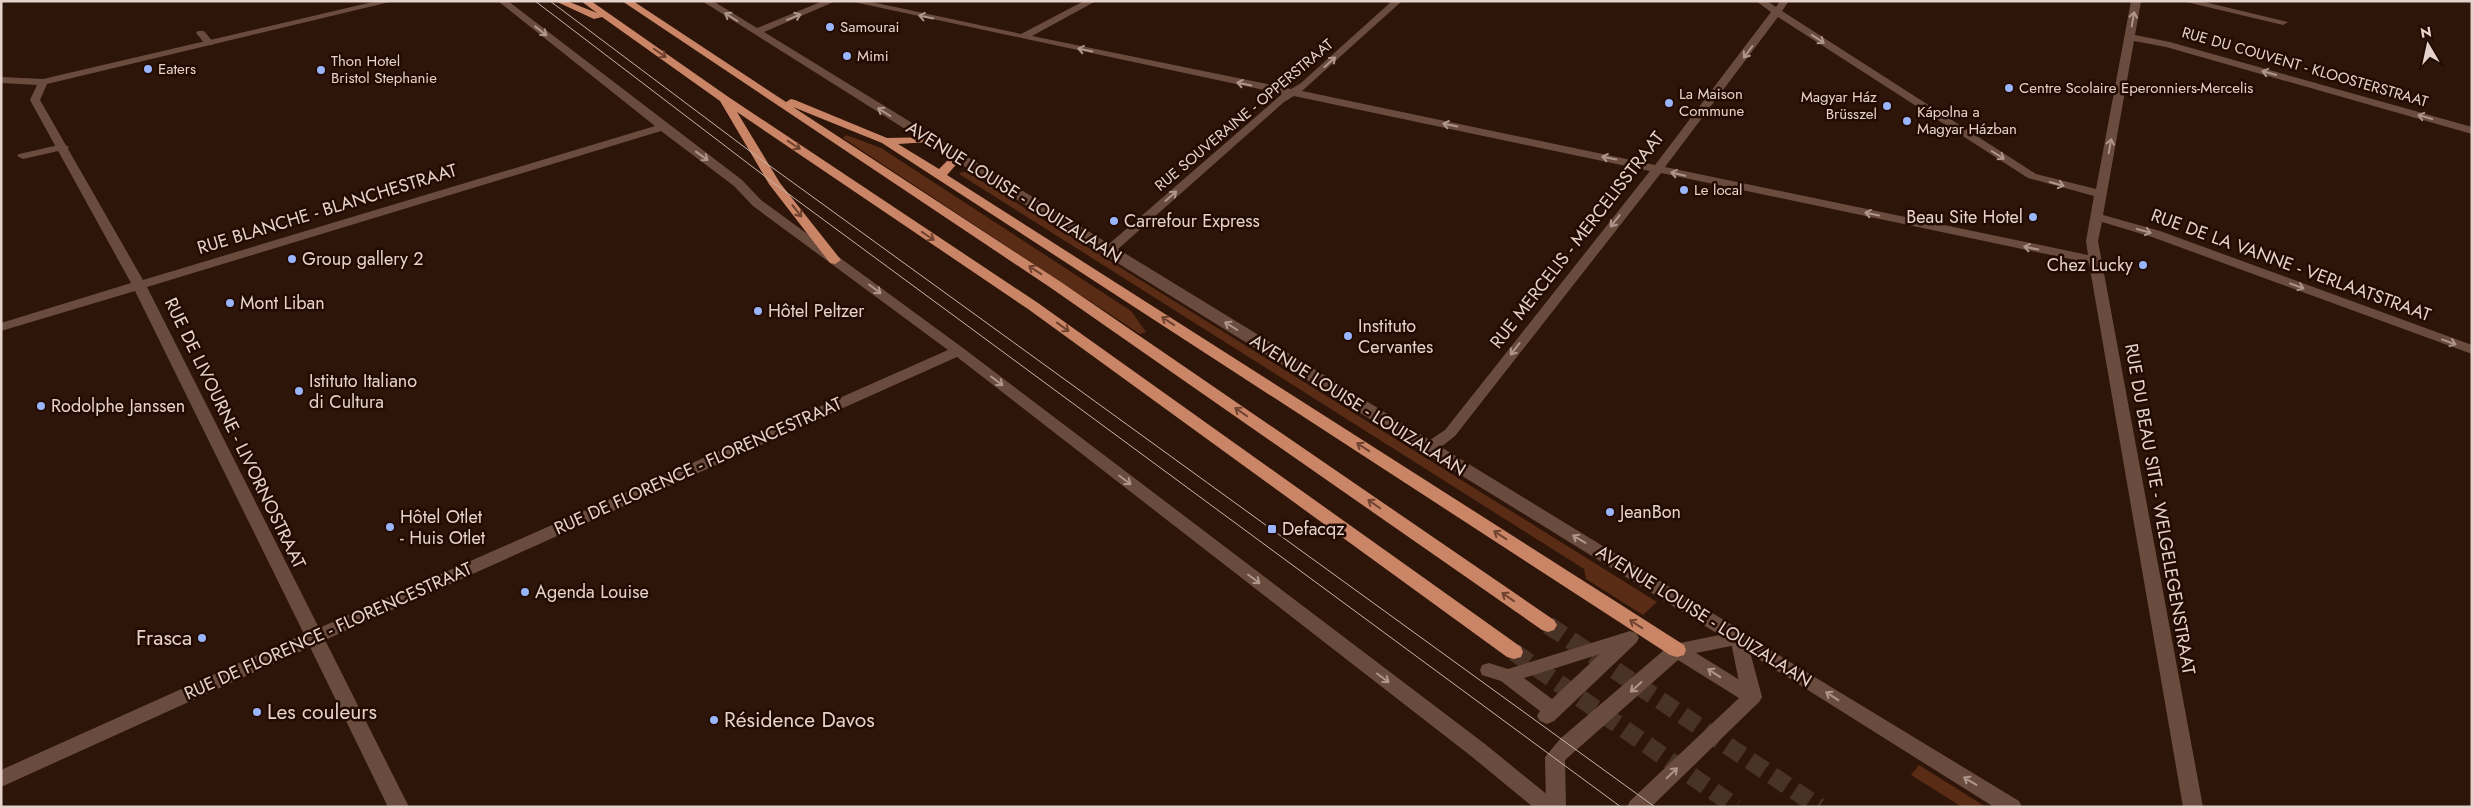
<svg xmlns="http://www.w3.org/2000/svg" width="2473" height="808" viewBox="0 0 2473 808" font-family="Jost,sans-serif">
<style>
.green{fill:#5b2c15}
.lines{fill:none;stroke-linecap:round;stroke-linejoin:round}
.highway-tunnel{stroke:#493226;stroke-width:18;stroke-dasharray:18 9;stroke-linecap:butt}
.lane{fill:#6a4c3f;fill-rule:evenodd}
.street{fill:#6a4c3f;fill-rule:evenodd}
.secondary{fill:#6a4c3f;fill-rule:evenodd}
.highway{fill:#ca8566;fill-rule:evenodd}
.tram{stroke:#c6b3aa;stroke-width:1}
.oneway{stroke:#ae968c}
.oneway2{stroke:#6f422f}
.poi-dot{fill:#99b5fd;stroke:#240b02;stroke-width:2}
.labels{text-anchor:middle;dominant-baseline:central;stroke-width:5;stroke-linejoin:round;paint-order:stroke}
.far-poi-label{font-size:15px;fill:#e5d3cb;stroke:#240b02;text-anchor:start}
.far-street-label{font-size:15px;fill:#e5d3cb;stroke:#240b02}
.street-label{font-size:18px;fill:#e5d3cb;stroke:#240b02}
.poi-label{font-size:18px;fill:#e5d3cb;stroke:#240b02;text-anchor:start}
.near-poi-label{font-size:21px;fill:#e5d3cb;stroke:#240b02;text-anchor:start}
</style>
<rect width="100%" height="100%" fill="#2e1509"/>
<!-- green -->
<path class="green" d="M846 135 881 148 1131 311 1146 332 1140 334 843 138Z
M962 172H967L1657 602 1643 615 1586 579 1584 569 959 174Z
M1919 765 1986 807H1962L1911 775Z"/>
<g class="lines">
<!-- highway-tunnel -->
<path class="highway-tunnel" d="M1548 625 1819 807
M1514 652 1736 807"/>
<!-- lane -->
<path class="lane" d="M2182 1H2200L2288 22 2283 25Z
M198 31H204L214 43 212 45H206L196 33Z
M63 144 69 147 67 149 23 159 17 156 19 154Z"/>
<!-- street -->
<path class="street" d="M377 1H394L47 84 40 100 143 280 655 126 498 1H508L742 180 761 200 963 348 1485 744 1555 801 1558 807H1533L1471 756 957 357 325 640 409 807H388L310 647 1 787V770L304 634 135 291 1 331V323L131 283 30 100 37 85 1 83V77L43 79ZM661 131 734 186 753 206 948 350 319 628 147 287Z
M702 1H713L757 28 823 1H836L764 32 1109 244 1282 94 849 1H867L1021 34 1084 1H1096L1032 36 1291 89 1301 83 1392 1H1402L1302 91 1655 165 1771 12 1756 1H1767L1776 7 1780 1H1789L1782 11 2036 174 2096 189 2131 1H2141L2135 35 2170 42 2472 127V134L2166 47 2134 41 2103 215 2160 231 2472 345V354L2152 237 2102 222 2098 241 2203 807H2183L2089 263 1661 173 1455 436 1441 447 1745 633 1762 697 1759 702 1752 704 1745 702 1742 697 1731 642 1103 254ZM1778 17 2028 178 2094 196 2086 241 2088 255 1665 167ZM1294 96 1650 171 1445 430 1430 440 1118 249 1284 102Z
M1630 631 1636 633 1639 638 1636 643 1554 721 1547 724 1540 721 1537 716 1540 711 1501 681 1482 675 1480 670 1482 665 1489 663 1508 669ZM1600 654 1552 699 1524 678Z"/>
<!-- secondary -->
<path class="secondary" d="M1739 631 2019 801 2022 807H1994L1736 645 1696 653 1759 692 1762 697 1759 702 1651 807H1627L1630 801 1739 698 1678 660 1565 760 1566 807H1546L1545 757 1561 738 1670 645Z"/>
<!-- highway -->
<path class="highway" d="M555 1H567L597 13 581 1H591L727 96 1038 303 1521 647 1523 652 1521 657 1514 659 1507 657 1028 309 737 112 780 183 841 260 835 264 830 263 769 184 720 101 602 17 594 19Z
M622 1H633L786 102 791 99 795 100 887 138 933 137 935 139 929 142 898 144 939 169 953 155H961V159L947 175 1684 645 1686 650 1684 655 1677 657 1670 655 882 143 793 107 1061 282 1554 620 1557 625 1554 630 1548 632 1542 630 1051 288Z"/>
<!-- tram -->
<path class="tram" d="M535 1 775 184 1621 807
M550 1 759 158 1655 807"/>
</g>
<!-- one-way arrows -->
<defs><path id="oneway-shaft" d="M-6 0H5M1.5-3L5.5 0L1.5 3" fill="none" stroke-width="1.6" stroke-linecap="round" stroke-linejoin="round" transform="scale(1.25)"/></defs>
<g class="oneway">
<use href="#oneway-shaft" transform="translate(731 17) rotate(-148)"/>
<use href="#oneway-shaft" transform="translate(794 17) rotate(-22)"/>
<use href="#oneway-shaft" transform="translate(926 17) rotate(-169)"/>
<use href="#oneway-shaft" transform="translate(2133 19) rotate(-80)"/>
<use href="#oneway-shaft" transform="translate(541 31) rotate(38)"/>
<use href="#oneway-shaft" transform="translate(1818 39) rotate(33)"/>
<use href="#oneway-shaft" transform="translate(1085 50) rotate(-168)"/>
<use href="#oneway-shaft" transform="translate(1748 52) rotate(127)"/>
<use href="#oneway-shaft" transform="translate(1330 62) rotate(-42)"/>
<use href="#oneway-shaft" transform="translate(2269 73) rotate(-164)"/>
<use href="#oneway-shaft" transform="translate(1244 84) rotate(-168)"/>
<use href="#oneway-shaft" transform="translate(884 112) rotate(-148)"/>
<use href="#oneway-shaft" transform="translate(2425 117) rotate(-164)"/>
<use href="#oneway-shaft" transform="translate(1450 125) rotate(-168)"/>
<use href="#oneway-shaft" transform="translate(2110 146) rotate(-80)"/>
<use href="#oneway-shaft" transform="translate(1998 155) rotate(32)"/>
<use href="#oneway-shaft" transform="translate(702 156) rotate(36)"/>
<use href="#oneway-shaft" transform="translate(1609 158) rotate(-168)"/>
<use href="#oneway-shaft" transform="translate(1678 174) rotate(-167)"/>
<use href="#oneway-shaft" transform="translate(2057 184) rotate(16)"/>
<use href="#oneway-shaft" transform="translate(1171 196) rotate(-41)"/>
<use href="#oneway-shaft" transform="translate(1872 214) rotate(-168)"/>
<use href="#oneway-shaft" transform="translate(1615 221) rotate(128)"/>
<use href="#oneway-shaft" transform="translate(2144 231) rotate(15)"/>
<use href="#oneway-shaft" transform="translate(2031 248) rotate(-168)"/>
<use href="#oneway-shaft" transform="translate(2297 286) rotate(20)"/>
<use href="#oneway-shaft" transform="translate(875 289) rotate(37)"/>
<use href="#oneway-shaft" transform="translate(1231 326) rotate(-148)"/>
<use href="#oneway-shaft" transform="translate(2449 342) rotate(20)"/>
<use href="#oneway-shaft" transform="translate(1515 349) rotate(128)"/>
<use href="#oneway-shaft" transform="translate(997 381) rotate(37)"/>
<use href="#oneway-shaft" transform="translate(1125 480) rotate(37)"/>
<use href="#oneway-shaft" transform="translate(1579 539) rotate(-149)"/>
<use href="#oneway-shaft" transform="translate(1254 579) rotate(37)"/>
<use href="#oneway-shaft" transform="translate(1714 673) rotate(-147)"/>
<use href="#oneway-shaft" transform="translate(1383 678) rotate(37)"/>
<use href="#oneway-shaft" transform="translate(1636 687) rotate(138)"/>
<use href="#oneway-shaft" transform="translate(1832 696) rotate(-147)"/>
<use href="#oneway-shaft" transform="translate(1672 773) rotate(-44)"/>
<use href="#oneway-shaft" transform="translate(1970 781) rotate(-149)"/>
</g>
<g class="oneway2">
<use href="#oneway-shaft" transform="translate(660 53) rotate(35)"/>
<use href="#oneway-shaft" transform="translate(794 145) rotate(34)"/>
<use href="#oneway-shaft" transform="translate(797 211) rotate(52)"/>
<use href="#oneway-shaft" transform="translate(928 236) rotate(34)"/>
<use href="#oneway-shaft" transform="translate(1035 270) rotate(-147)"/>
<use href="#oneway-shaft" transform="translate(1168 321) rotate(-147)"/>
<use href="#oneway-shaft" transform="translate(1063 327) rotate(36)"/>
<use href="#oneway-shaft" transform="translate(1241 412) rotate(-145)"/>
<use href="#oneway-shaft" transform="translate(1363 447) rotate(-147)"/>
<use href="#oneway-shaft" transform="translate(1374 504) rotate(-145)"/>
<use href="#oneway-shaft" transform="translate(1500 535) rotate(-147)"/>
<use href="#oneway-shaft" transform="translate(1508 597) rotate(-145)"/>
<use href="#oneway-shaft" transform="translate(1636 624) rotate(-147)"/>
</g>
<!-- markers -->
<g class="poi-dot">
<circle cx="830" cy="27" r="5"/>
<circle cx="847" cy="56" r="5"/>
<circle cx="148" cy="69" r="5"/>
<circle cx="321" cy="70" r="5"/>
<circle cx="2009" cy="88" r="5"/>
<circle cx="1669" cy="103" r="5"/>
<circle cx="1887" cy="106" r="5"/>
<circle cx="1907" cy="121" r="5"/>
<circle cx="1684" cy="190" r="5"/>
<circle cx="2033" cy="217" r="5"/>
<circle cx="1114" cy="221" r="5"/>
<circle cx="292" cy="259" r="5"/>
<circle cx="2143" cy="265" r="5"/>
<circle cx="230" cy="303" r="5"/>
<circle cx="758" cy="311" r="5"/>
<circle cx="1348" cy="336" r="5"/>
<circle cx="299" cy="391" r="5"/>
<circle cx="41" cy="406" r="5"/>
<circle cx="1610" cy="512" r="5"/>
<circle cx="390" cy="527" r="5"/>
<rect x="1267" y="524" width="10" height="10" rx="2.5"/>
<circle cx="525" cy="592" r="5"/>
<circle cx="202" cy="638" r="5"/>
<circle cx="257" cy="712" r="5"/>
<circle cx="714" cy="720" r="5"/>
</g>
<g class="labels">
<!-- far-poi labels -->
<g class="far-poi-label">
<text x="840" y="27">Samourai</text>
<text x="857" y="56">Mimi</text>
<text x="331" y="61">Thon Hotel<tspan x="331" dy="17">Bristol Stephanie</tspan></text>
<text x="158" y="69">Eaters</text>
<text x="2019" y="88">Centre Scolaire Eperonniers-Mercelis</text>
<text x="1679" y="94">La Maison<tspan x="1679" dy="17">Commune</tspan></text>
<text x="1877" y="97" text-anchor="end">Magyar Ház<tspan x="1877" dy="17">Brüsszel</tspan></text>
<text x="1917" y="112">Kápolna a<tspan x="1917" dy="17">Magyar Házban</tspan></text>
<text x="1694" y="190">Le local</text>
</g>
<!-- far-street labels -->
<g class="far-street-label">
<text transform="translate(2305 67) rotate(16)">RUE DU COUVENT - KLOOSTERSTRAAT</text>
<text transform="translate(1244 115) rotate(-40)">RUE SOUVERAINE - OPPERSTRAAT</text>
</g>
<!-- street labels -->
<g class="street-label">
<text transform="translate(1014 192) rotate(32)">AVENUE LOUISE - LOUIZALAAN</text>
<text transform="translate(327 209) rotate(-17)">RUE BLANCHE - BLANCHESTRAAT</text>
<text transform="translate(1577 240) rotate(-52)">RUE MERCELIS - MERCELISSTRAAT</text>
<text transform="translate(2291 265) rotate(20)">RUE DE LA VANNE - VERLAATSTRAAT</text>
<text transform="translate(1358 405) rotate(32)">AVENUE LOUISE - LOUIZALAAN</text>
<text transform="translate(235 433) rotate(64)">RUE DE LIVOURNE - LIVORNOSTRAAT</text>
<text transform="translate(698 466) rotate(-24)">RUE DE FLORENCE - FLORENCESTRAAT</text>
<text transform="translate(2160 509) rotate(80)">RUE DU BEAU SITE - WELGELEGENSTRAAT</text>
<text transform="translate(1704 616) rotate(32)">AVENUE LOUISE - LOUIZALAAN</text>
<text transform="translate(328 631) rotate(-24)">RUE DE FLORENCE - FLORENCESTRAAT</text>
</g>
<!-- poi labels -->
<g class="poi-label">
<text x="2023" y="217" text-anchor="end">Beau Site Hotel</text>
<text x="1124" y="221">Carrefour Express</text>
<text x="302" y="259">Group gallery 2</text>
<text x="2133" y="265" text-anchor="end">Chez Lucky</text>
<text x="240" y="303">Mont Liban</text>
<text x="768" y="311">Hôtel Peltzer</text>
<text x="1358" y="326">Instituto<tspan x="1358" dy="21">Cervantes</tspan></text>
<text x="309" y="381">Istituto Italiano<tspan x="309" dy="21">di Cultura</tspan></text>
<text x="51" y="406">Rodolphe Janssen</text>
<text x="1620" y="512">JeanBon</text>
<text x="400" y="517">Hôtel Otlet<tspan x="400" dy="21">- Huis Otlet</tspan></text>
<text x="1282" y="529">Defacqz</text>
<text x="535" y="592">Agenda Louise</text>
</g>
<!-- near-poi labels -->
<g class="near-poi-label">
<text x="192" y="638" text-anchor="end">Frasca</text>
<text x="267" y="712">Les couleurs</text>
<text x="724" y="720">Résidence Davos</text>
</g>
</g>
<!-- border -->
<rect width="2473" height="808" fill="none" stroke="#e5d3cb" stroke-width="5"/>
<!-- north arrow -->
<g transform="translate(2428 45) rotate(351)" stroke="#240b02" stroke-width="4" paint-order="stroke">
<path d="M0-4L9 19L0 12L-9 19Z" fill="#e5d3cb"/>
<text y="-8" font-size="14" font-weight="bold" text-anchor="middle" fill="#e5d3cb">N</text>
</g>
</svg>
